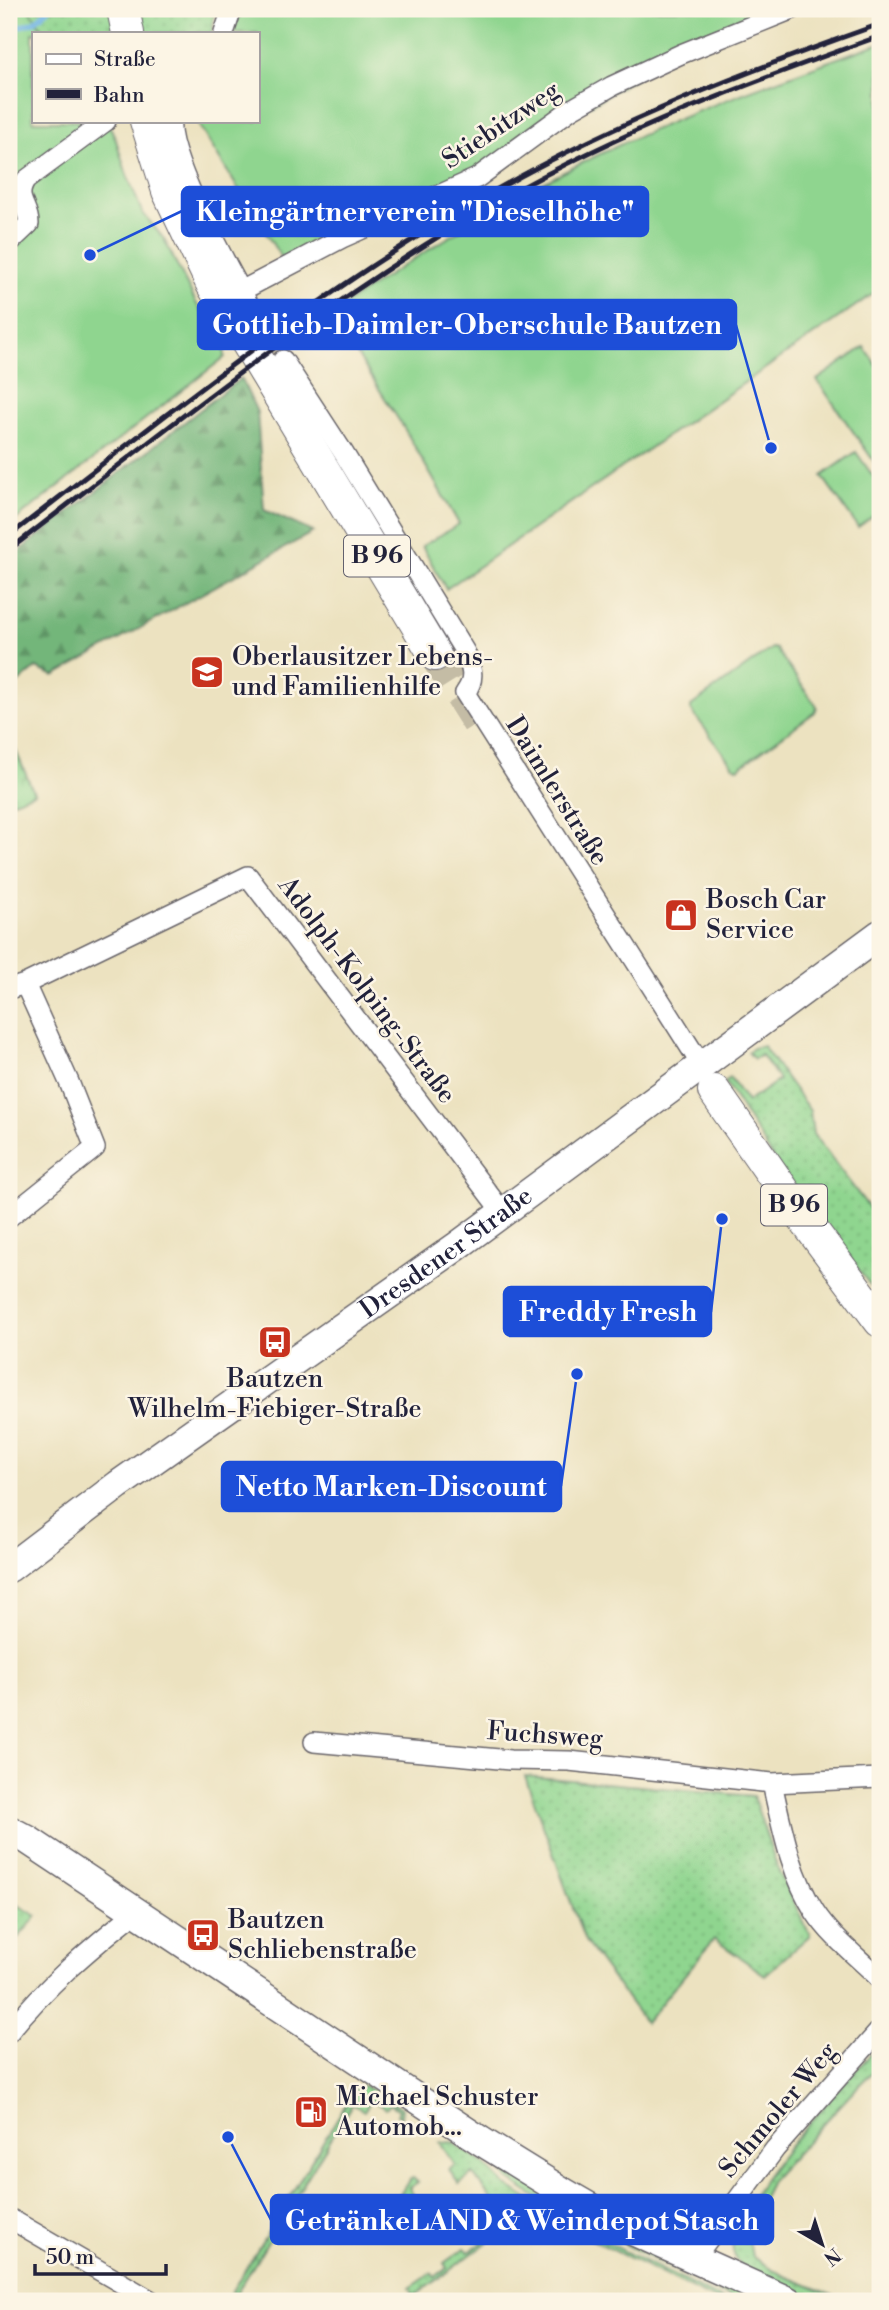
<svg xmlns="http://www.w3.org/2000/svg" width="889" height="2310" viewBox="0 0 889 2310" font-family="'Libre Bodoni',serif">
<style>
.grass{fill:url(#grass-dots);stroke:#587c65;stroke-width:2}
.forest{fill:url(#forest-firs);stroke:#4a6c5a;stroke-width:2}
.park{fill:url(#park-crowns);stroke:#587c65;stroke-width:2}
.garden{fill:#8fd58f;stroke:#587c65;stroke-width:2}
.lines{fill:none;stroke-linecap:round;stroke-linejoin:round}
.stream{stroke:#70b4e5;stroke-width:5}
.minor-tunnel{stroke:#c4bca5;stroke-width:19;stroke-dasharray:19 10;stroke-linecap:butt}
.primary-tunnel{stroke:#c4bca5;stroke-width:32;stroke-dasharray:32 16;stroke-linecap:butt}
.minor-casing{stroke:#69656a;stroke-width:22}
.secondary-casing{stroke:#69656a;stroke-width:31}
.primary-casing{stroke:#69656a;stroke-width:34}
.minor{stroke:#fff;stroke-width:19}
.secondary{stroke:#fff;stroke-width:28}
.primary{stroke:#fff;stroke-width:32}
.rail{stroke:#22223b;stroke-width:5}
.labels{text-anchor:middle;dominant-baseline:central;stroke-width:5;stroke-linejoin:round;paint-order:stroke}
.shield{fill:#fcf5e5;stroke:#63616e;stroke-width:2}
.shield-label{font-size:24px;font-weight:bold;fill:#22223b}
.street-label{font-size:26px;fill:#22223b;stroke:#fcf5e5}
.poi-label{font-size:26px;fill:#22223b;stroke:#fcf5e5;text-anchor:start}
.leader{fill:none;stroke:#1d4ed8;stroke-width:2.5}
.callout-dot{fill:#1d4ed8;stroke:#fcf5e5;stroke-width:2.5}
.callout{fill:#1d4ed8;stroke:#1d4ed8;stroke-width:2.5}
.callout-label{font-size:28px;text-anchor:middle;font-weight:bold;fill:#fff}
</style>
<defs>
<pattern id="grass-dots" width="8" height="8" patternUnits="userSpaceOnUse" patternTransform="scale(1.75)"><rect width="8" height="8" fill="#8fd58f"/><path d="M2 2h.1M6 6h.1" fill="none" stroke="#7bb77c" stroke-width="1.8" stroke-linecap="round"/></pattern>
<pattern id="forest-firs" width="22" height="20" patternUnits="userSpaceOnUse" patternTransform="scale(1.75)"><rect width="22" height="20" fill="#73b67a"/><path d="M5 1l3.5 6h-7zM16 11l3.5 6h-7z" fill="#5e9465"/></pattern>
<pattern id="park-crowns" width="20" height="18" patternUnits="userSpaceOnUse" patternTransform="scale(1.75)"><rect width="20" height="18" fill="#8fd58f"/><path d="M2 6a3 3 0 1 1 6 0M12 15a3 3 0 1 1 6 0" fill="none" stroke="#7bb77c"/></pattern>
</defs>
<rect width="100%" height="100%" fill="#fcf5e5"/>
<filter id="ink" filterUnits="userSpaceOnUse"><feTurbulence type="fractalNoise" baseFrequency=".0143" numOctaves="2"/><feDisplacementMap in="SourceGraphic" scale="14" xChannelSelector="R" yChannelSelector="G"/><feConvolveMatrix kernelMatrix="1 2 1 2 8 2 1 2 1" color-interpolation-filters="sRGB"/></filter>
<filter id="wash" filterUnits="userSpaceOnUse"><feTurbulence type="fractalNoise" baseFrequency=".00686" numOctaves="4" result="noise"/><feDisplacementMap in="SourceGraphic" scale="28" xChannelSelector="R" yChannelSelector="G"/><feGaussianBlur stdDeviation="1.57" result="paint"/><feColorMatrix in="noise" values="0 0 0 0 0 0 0 0 0 0 0 0 0 0 0 0 0 1.4 0 .05"/><feComposite in="paint" operator="in"/></filter>
<g filter="url(#wash)">
<rect width="100%" height="100%" fill="#ece2c0"/>
<!-- grass -->
<path class="grass" d="M29 9H221L214 15 212 33H45Z
M763 1046 810 1111 813 1134 880 1222V1298L775 1161 725 1082 730 1078 747 1102 779 1080 762 1055 754 1059 748 1052 753 1048Z
M525 1776 753 1796 779 1872 810 1935 765 1975 714 1939 645 2023 585 1941Z
M9 1900 37 1916 9 1948Z
M880 2044V2066L862 2082 772 2179 747 2229 752 2257 785 2276 848 2301H821L744 2269C739 2263 734 2258 733 2251 724 2206 849 2079 880 2044Z
M360 2086H365L402 2108 401 2117 397 2115 399 2110 390 2104 386 2109 371 2100 364 2111 352 2104 232 2301H226L354 2091Z
M452 2142 482 2162 505 2185 530 2200 624 2251 725 2301H717L550 2219 532 2217 496 2236 408 2301H402L413 2293 410 2288 432 2273 435 2277 447 2268 444 2263 465 2248 469 2252 482 2243 478 2238 505 2218 473 2174 459 2184 449 2170 455 2165 440 2143Z
M497 2167 758 2301H739L716 2291 628 2246 534 2196 509 2180Z
M413 2178 418 2182 409 2188 414 2196 402 2205 398 2198 409 2180Z"/>
<!-- forest -->
<path class="forest" d="M241 378 257 412 264 510 313 532 54 676 36 668 9 691V559Z"/>
<!-- park -->
<path class="park" d="M9 735 34 793 9 803Z"/>
<!-- garden -->
<path class="garden" d="M9 9H29L45 33H33V121H107L115 137 126 172 142 212 164 239 195 301 224 347 225 357 9 525Z
M241 9H784L680 51 486 169 282 259 196 121H257V33H232Z
M880 43V289L446 589 422 546 459 524 404 428 331 314C425 249 524 188 628 141 710 104 796 73 880 43Z
M864 347 880 370V470L817 380Z
M856 452 880 486V511L858 527 822 476Z
M772 648 776 649 817 707 815 712 738 768 733 766 691 710V706Z"/>
<g class="lines">
<!-- stream -->
<path class="stream" d="M9 30 34 22 49 9"/>
</g>
</g>
<g filter="url(#ink)">
<g class="lines">
<!-- minor-tunnel -->
<path class="minor-tunnel" d="M258 321 283 360"/>
<!-- primary-tunnel -->
<path class="primary-tunnel" d="M435 655 479 725"/>
<!-- minor casing -->
<g class="minor-casing">
<path id="minor" d="M224 33 232 9
M171 121C166 158 237 284 258 321
M9 243 29 224C29 205 13 199 26 180L106 121
M241 291 342 238 477 178 570 110 612 86 681 54 793 9
M283 360 343 452 465 652C472 668 476 679 465 693L702 1066
M9 989 25 984 248 876 503 1213
M9 1217 95 1148 69 1082 25 984
M314 1742 510 1760 569 1761 772 1783 880 1778
M772 1783C782 1827 790 1873 815 1912 832 1938 859 1958 880 1979
M9 2032C47 1985 89 1949 136 1912
M9 2218 152 2301
M693 2260 775 2149 880 2030"/>
</g>
<!-- secondary casing -->
<g class="secondary-casing">
<g id="secondary">
<path id="s1" d="M9 1568 118 1485 456 1247 880 934"/>
<path d="M9 1830 28 1840 481 2141 565 2193 624 2227 788 2301"/>
</g>
</g>
<!-- primary casing -->
<g class="primary-casing">
<path id="primary" d="M123 9 128 33
M146 121 168 191 212 284 435 655
M714 1091 795 1207 880 1321"/>
</g>
<!-- minor -->
<use href="#minor" class="minor"/>
<!-- secondary -->
<use href="#secondary" class="secondary"/>
<!-- primary -->
<use href="#primary" class="primary"/>
<!-- rail -->
<path class="rail" d="M9 536C168 414 325 285 501 187 622 119 750 70 880 24
M9 550C169 427 326 299 503 198 622 130 751 82 880 36"/>
</g>
</g>
<!-- icons -->
<defs>
<g id="school-square" transform="scale(1.75)"><rect x="-9" y="-9" width="18" height="18" rx="4" fill="#c8321e" stroke="#fcf5e5"/><path d="M0-5L7-2L0 1L-7-2ZM-4 1L0 2.5L4 1V4Q0 6-4 4Z" fill="#fff"/></g>
<g id="shop-square" transform="scale(1.75)"><rect x="-9" y="-9" width="18" height="18" rx="4" fill="#c8321e" stroke="#fcf5e5"/><path d="M-5-2.5h2.3a2.7 3.5 0 0 1 5.4 0H5L5.5 6h-11ZM-1.5-2.5h3a1.5 2.3 0 0 0-3 0Z" fill="#fff"/></g>
<g id="bus-square" transform="scale(1.75)"><rect x="-9" y="-9" width="18" height="18" rx="4" fill="#c8321e" stroke="#fcf5e5"/><path d="M-5-6H5V4H4V6H2V4H-2V6H-4V4H-5ZM-3.5-4V0h7V-4ZM-3.5 1.2v1.5H-2V1.2ZM2 1.2v1.5H3.5V1.2Z" fill="#fff"/></g>
<g id="fuel-square" transform="scale(1.75)"><rect x="-9" y="-9" width="18" height="18" rx="4" fill="#c8321e" stroke="#fcf5e5"/><path d="M-5.5-6h7V0h2V4h1.3V-2.5L3-4.5l.8-.8L6-3V5H2.5V1h-1V6h-7ZM-4.2-4.7v3.2H.2V-4.7Z" fill="#fff"/></g>
</defs>
<g fill-rule="evenodd">
<use href="#school-square" x="207" y="672"/>
<use href="#shop-square" x="681" y="915"/>
<use href="#bus-square" x="275" y="1342"/>
<use href="#bus-square" x="203" y="1935"/>
<use href="#fuel-square" x="311" y="2112"/>
</g>
<g class="labels">
<!-- shield labels -->
<g class="shield">
<rect x="344" y="535.5" width="66" height="41" rx="5"/>
<rect x="761" y="1184.5" width="66" height="41" rx="5"/>
</g>
<g class="shield-label">
<text x="377" y="556">B 96</text>
<text x="794" y="1205">B 96</text>
</g>
<!-- street labels -->
<g class="street-label">
<text transform="translate(501 125) rotate(-34)">Stiebitzweg</text>
<text transform="translate(557 791) rotate(58)">Daimlerstraße</text>
<text transform="translate(367 990) rotate(53)">Adolph-Kolping-Straße</text>
<text stroke="none"><textPath href="#s1" startOffset="539">Dresdener Straße</textPath></text>
<text transform="translate(545 1735) rotate(4)">Fuchsweg</text>
<text transform="translate(778 2110) rotate(-50)">Schmoler Weg</text>
</g>
<!-- poi labels -->
<g class="poi-label">
<text x="232" y="657">Oberlausitzer Lebens-<tspan x="232" dy="30">und Familienhilfe</tspan></text>
<text x="706" y="900">Bosch Car<tspan x="706" dy="30">Service</tspan></text>
<text x="275" y="1379" text-anchor="middle">Bautzen<tspan x="275" dy="30">Wilhelm-Fiebiger-Straße</tspan></text>
<text x="228" y="1920">Bautzen<tspan x="228" dy="30">Schliebenstraße</tspan></text>
<text x="336" y="2097">Michael Schuster<tspan x="336" dy="30">Automob...</tspan></text>
</g>
</g>
<!-- callouts -->
<path class="leader" d="M90 255L182 211M771 448L736 325M722 1219L711 1312M577 1374L561 1486M228 2137L271 2220"/>
<g class="callout-dot">
<circle cx="90" cy="255" r="7"/>
<circle cx="771" cy="448" r="7"/>
<circle cx="722" cy="1219" r="7"/>
<circle cx="577" cy="1374" r="7"/>
<circle cx="228" cy="2137" r="7"/>
</g>
<g class="callout">
<rect x="182" y="187" width="466" height="49" rx="7"/>
<rect x="198" y="300" width="538" height="49" rx="7"/>
<rect x="504" y="1287" width="207" height="49" rx="7"/>
<rect x="222" y="1462" width="339" height="49" rx="7"/>
<rect x="271" y="2195" width="502" height="49" rx="7"/>
</g>
<g class="callout-label">
<text x="415" y="221">Kleingärtnerverein "Dieselhöhe"</text>
<text x="467" y="334">Gottlieb-Daimler-Oberschule Bautzen</text>
<text x="608" y="1321">Freddy Fresh</text>
<text x="391" y="1496">Netto Marken-Discount</text>
<text x="522" y="2230">GetränkeLAND &amp; Weindepot Stasch</text>
</g>
<!-- margin -->
<rect width="889" height="2310" fill="none" stroke="#fcf5e5" stroke-width="35"/>
<!-- legend -->
<rect x="32" y="32" width="228" height="91" fill="#fcf5e5" stroke="#a5a1a1" stroke-width="2"/>
<rect x="46" y="54" width="35" height="10" fill="#ffffff" stroke="#a5a1a1" stroke-width="2"/>
<text x="94" y="66" font-size="21" fill="#22223b">Straße</text>
<rect x="46" y="89" width="35" height="10" fill="#22223b" stroke="#a5a1a1" stroke-width="2"/>
<text x="94" y="102" font-size="21" fill="#22223b">Bahn</text>
<!-- north arrow -->
<g transform="translate(822 2244) rotate(141)" stroke="#fcf5e5" stroke-width="5" paint-order="stroke">
<path d="M0-5L12 26L0 18L-12 26Z" fill="#22223b"/>
<text y="-10" font-size="19" font-weight="bold" text-anchor="middle" fill="#22223b">N</text>
</g>
<!-- scale -->
<path d="M35 2264v10h131v-10" fill="none" stroke="#22223b" stroke-width="3.5"/>
<text x="46" y="2264" font-size="21" fill="#22223b" stroke="#fcf5e5" stroke-width="5" paint-order="stroke">50 m</text>
</svg>
